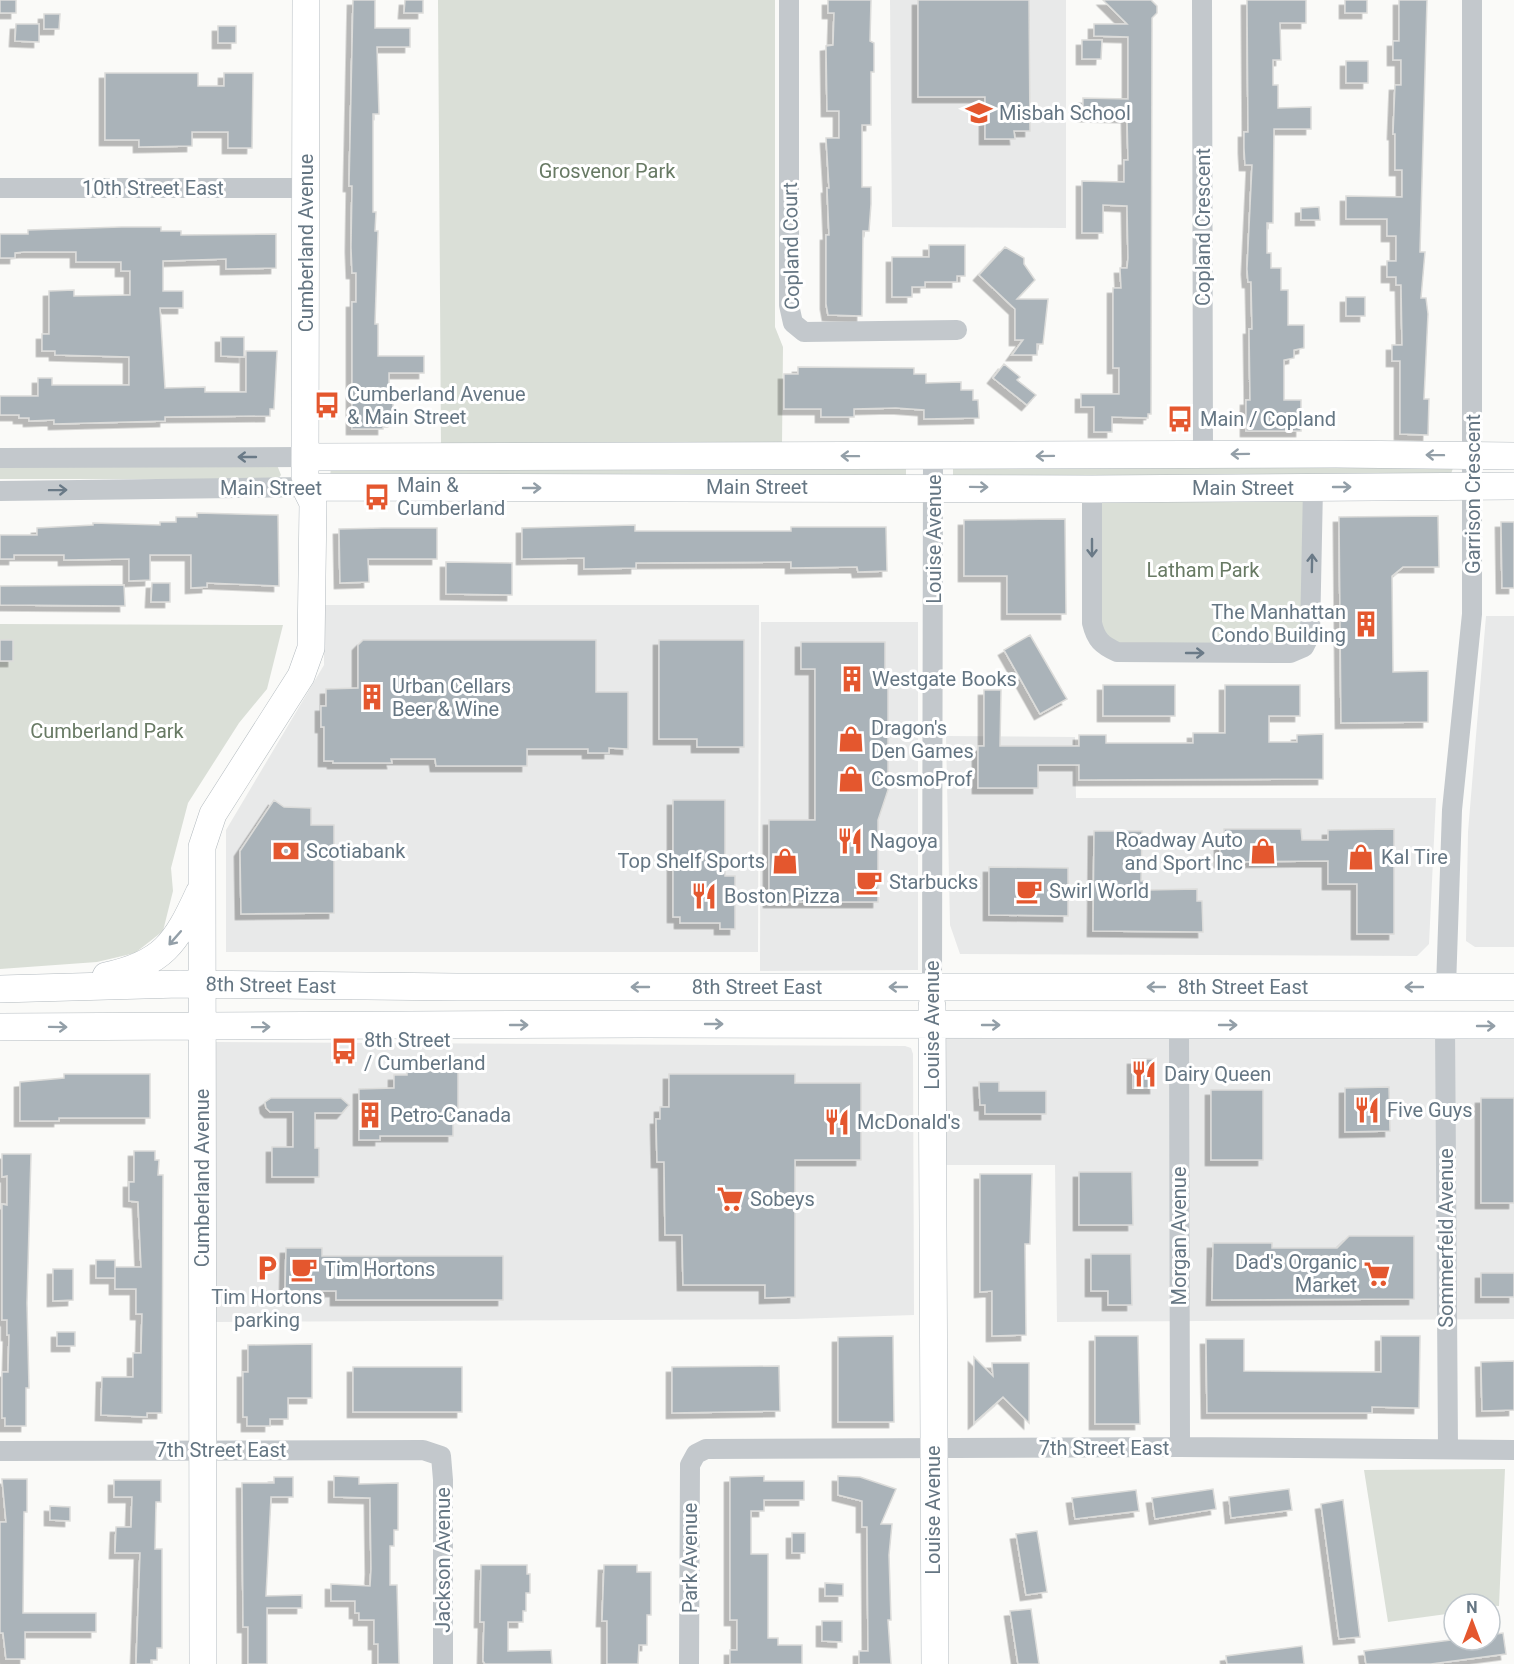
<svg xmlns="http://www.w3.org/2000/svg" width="1514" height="1664" viewBox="0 0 1514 1664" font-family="Roboto,sans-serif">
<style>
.built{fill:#e8e9e9}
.green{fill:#dadfd7}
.building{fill:#aab3b9;stroke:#dcdcda;stroke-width:1.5;filter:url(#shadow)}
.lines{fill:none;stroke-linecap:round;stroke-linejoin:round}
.secondary-casing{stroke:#b3babf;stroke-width:28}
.street{stroke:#c3c8cc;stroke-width:20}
.secondary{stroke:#fff;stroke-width:27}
.oneway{stroke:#939fa8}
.oneway2{stroke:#6a7a87}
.labels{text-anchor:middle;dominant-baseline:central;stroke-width:6;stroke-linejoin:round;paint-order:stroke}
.poi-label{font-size:20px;fill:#657683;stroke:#fff;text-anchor:start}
.park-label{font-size:20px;fill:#687a64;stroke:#fff}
.street-label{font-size:20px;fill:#657683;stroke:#fff}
</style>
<defs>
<filter id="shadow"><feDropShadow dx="-5.5" dy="5.5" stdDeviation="0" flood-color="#0004"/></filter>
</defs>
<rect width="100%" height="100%" fill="#fafaf8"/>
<!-- built -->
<path class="built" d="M890 0H1066V228L892 227Z
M324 605H759L758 952H226V830L324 665Z
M1486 616H1514V947H1475L1466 941 1468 832Z
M761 622H918V970L760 971Z
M946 736 1075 737 1076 798H1436L1429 944 1417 956 960 954 950 925Z
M932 1025 1514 1026V1319L1057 1322 1055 1165H933Z
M216 1042 905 1046 911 1048 913 1054 914 1315 796 1319 215 1322Z"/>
<!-- green -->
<path class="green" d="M438 0H775V327L783 347 782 444 441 446Z
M1448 464 1453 468 1450 477 953 476V467Z
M277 465 281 475 278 479H0V466Z
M906 466V475L330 477 331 467Z
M1313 487 1304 647 1103 646 1092 489Z
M0 624 283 625 267 689 239 723 188 803 171 868 173 891 163 931 135 953 97 962 0 969Z
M1505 1469 1499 1606 1454 1604V1613L1388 1622 1364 1470Z"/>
<!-- building -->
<path class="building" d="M0 0H16V13H0Z
M353 0H375V28H410V47H377L379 114H373V212H376L375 231H378L375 324H378V356H424V373H389V401H393V421H383V429H352V302H356V273H352L351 247 352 186H349Z
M405 0H423V13H404Z
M828 0H871L870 41 874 43V72H871V125H862V187H871V204L869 231H863L862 316 828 315 826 304V235H829L827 188H829L826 138H839V111H827L826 46 833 45 834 13H828Z
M918 0H1029L1030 131H1014L1015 139H985V97H918Z
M1103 0H1151L1157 6V13L1152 18 1151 414H1148V418L1112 417V432H1094V407H1081V394H1119V368H1113V288H1121L1120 268H1127L1128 258 1127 206 1103 205V233H1082V181L1124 182V160H1128L1127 117 1083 116V98L1128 99V37L1094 36V24H1127Z
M1247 0H1306V23H1280L1281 60H1273V85H1278V108L1311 107V129H1274L1273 223H1267V253H1271V268H1281V290H1288V325H1304V348L1294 350V358L1284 360V400H1301V431H1246V400H1250L1249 329H1252L1251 282H1248L1247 269 1252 165H1245L1244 148V132H1248Z
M1345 0H1367V13H1345Z
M1399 0H1427L1420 252H1425L1421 298H1426L1428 314 1424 399H1429L1428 435 1400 434V361H1392V345H1402L1401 285H1396V277H1387V261H1396V236H1387V219H1346V196L1402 197V170H1395V134H1393L1395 85H1401V60H1393V41H1399Z
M44 14H60L59 29H44Z
M16 24H39V42L15 41Z
M218 26H236V43H218Z
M1082 40H1102L1101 59H1082Z
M1346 61H1368V83H1346Z
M105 73H198V86H224V73H253L252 148H228V132H192V146L139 147V140H105Z
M1319 207 1320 220H1301V208Z
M121 227H161V231H181V235L276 234V268L226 269V259L163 261V291H183V308H160L165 388 205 387V392H246V351H277L274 409H270V416L165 417V421L54 424V420L29 421V418H19V415H0V396H38V378H52V385H129V357L55 355V351H42V334H49V291L74 290V296L130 295V271H121V262H76V252H24L15 253V258H0V234H28V230Z
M929 245H965V276H957V282H925V287H912V297H892V257H929Z
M1005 247 1024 258V264L1035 280 1017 299H1048L1043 344H1037V355H1012L1023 340H1015V309L979 275Z
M1346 297H1365V316H1346Z
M221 337H244V357L221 356Z
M1004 364 1020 377 1017 380 1036 395 1027 405 993 378Z
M798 367 914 368V374H926V383L961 382V390H973V400H978L979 418 924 419V410L896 408 854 409V417H821V409H784V374H798Z
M197 513 278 515 279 586 207 583V587L191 588V555H150V580L129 581V559L64 560V555H14V559H0V535H37V528L93 525V523L160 525V522H176V517H197Z
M1438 516 1439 567H1403L1392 576 1393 672 1428 671V722L1341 723 1339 517Z
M1065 519 1066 614H1007V576H964V520Z
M1501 522H1514V588H1502Z
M635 525V531H791V527H886L887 571 858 572 857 567 791 568V562L636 563V568L584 569V558L522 559V528Z
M383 528H437V559H368L369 582 340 583 339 529Z
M446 562 512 563V595L446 594Z
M152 583H170V602H151Z
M124 585 125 606 0 605V586Z
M1030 635 1067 699 1040 714 1004 650Z
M0 640H13V661H0Z
M363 640H596V692H628V749L609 748V753H588V749H527V766H436L435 759H391L392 763H333V761H324V727H321V706H326V689L358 688V645Z
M659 640H744V747H697V739H659Z
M801 642H885V669H888V790L878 820V902H769V820H815V669H801Z
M1103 685H1175V716H1103Z
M1225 685H1300V716H1269V742H1297V735L1323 734V779L1079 780V765H1038V788H978V746H984V690H1001L1000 746H1079V735H1106V743H1193V733H1225Z
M274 800 284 807 311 808V825H334V913L241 914 240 851Z
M673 800H725V876H735V929H720V923H680V917H673Z
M1224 829H1301L1302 840H1328V830L1394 829V934H1357V884H1328V861L1220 862V840H1224Z
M1094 831H1142L1141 881H1148V890L1197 889V901H1202L1203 932 1093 931Z
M989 867 1068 868V916L989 915Z
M1133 1059H1154L1155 1088H1133Z
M458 1070V1113H453V1136H380V1140H359V1089L394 1088V1075H407V1071Z
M64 1074H150V1118H59V1121H20V1082L64 1078Z
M669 1074H795V1083H861V1160H795V1297L765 1298V1285H683L682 1235H665L664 1162H657L656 1119H660V1107H669Z
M979 1082H999V1091H1046V1114H985V1105H980Z
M1389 1087 1390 1131 1345 1132V1088Z
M1211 1090H1263V1160H1211Z
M271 1098H341L349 1105 342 1113H315V1148H319V1177H272V1147H293V1112H270L266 1108 265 1102Z
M1481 1098H1514V1203H1481Z
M134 1151H155V1160H159L158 1175H163L162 1413H147V1417L101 1415 102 1377H133V1353H141L142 1314H136V1289H115V1267H141L138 1202 129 1201V1182H134Z
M2 1154H31L27 1303 29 1388H26V1426H5V1418H2V1372H8L9 1335H7V1320H2V1204L7 1205V1176L2 1177Z
M1079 1172H1132L1133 1225H1079Z
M980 1174H1032L1030 1244H1025L1026 1335 992 1336V1291L980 1292Z
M1349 1236H1414V1299L1212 1300 1213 1243H1272V1248H1337Z
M286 1248H322V1256H503V1300H336V1291H285Z
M1091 1254H1131L1132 1305H1108V1291H1091Z
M96 1260H115V1278H96Z
M53 1269H73V1300L53 1301Z
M1481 1273H1514V1297H1481Z
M57 1332H75V1346H57Z
M893 1336 894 1422H838V1337Z
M1095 1336H1138L1140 1424H1095Z
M1381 1336H1420L1419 1408 1372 1407V1413H1207L1206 1339H1244V1371L1381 1372Z
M312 1344V1398H288V1419H270V1426H247V1417H243V1372H248V1345Z
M974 1357 993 1376 992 1363H1029V1423L1003 1397 974 1423Z
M1514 1361V1410L1482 1411 1481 1362Z
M779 1366 780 1411 672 1413V1367Z
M353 1367H462V1412H353Z
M334 1476 359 1477V1484L398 1483V1530H394V1546H390V1585H397L399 1664H378V1644H374V1620H359V1613H355V1601H331V1584L370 1586 371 1569 370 1498 334 1497Z
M764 1476V1481H804V1500H764V1511H751V1554H768V1638H778V1645H802V1664H730V1650H737V1620H730V1477Z
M838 1476 860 1477 896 1489 881 1524H892L889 1555 891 1620H888L891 1664H859V1651H868L867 1527H862V1501L838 1495Z
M274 1477H293V1497H271L266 1596 302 1595V1608H267V1664H248V1627H243L242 1483H274Z
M2 1479H27V1512H24L23 1613H96V1632H25V1659H6L3 1633H0V1522H6Z
M114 1480H161V1502H156L155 1549H162V1648H157V1660H151V1664H136L140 1553H115L116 1527H131L132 1497H114Z
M1213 1489 1216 1509 1155 1519 1152 1498Z
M1289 1489 1292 1510 1231 1518 1229 1497Z
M1136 1490 1139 1511 1075 1519 1072 1498Z
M1343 1500 1360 1637 1339 1639 1321 1504Z
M50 1506 70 1507V1521L50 1520Z
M1037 1531 1047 1592 1026 1595 1016 1534Z
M792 1533H805V1553H792Z
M481 1565H527V1574H530V1593H526V1611H523V1622H508V1651L551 1650 552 1664H485L483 1661 484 1622H480Z
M604 1565H637V1572H651V1615H647V1645H639L638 1664H607V1621H602Z
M825 1583 843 1584V1596H825Z
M1031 1609 1039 1664H1018L1010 1611Z
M822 1621H842V1642L822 1641Z
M1503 1633 1506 1654 1431 1664H1366L1364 1651 1451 1640H1490V1635Z
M1302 1646 1304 1664H1227L1226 1656Z"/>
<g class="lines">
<!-- secondary casing -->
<g class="secondary-casing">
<path id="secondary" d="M305 457 1336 454 1514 456
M305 476 306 0
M305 487 1092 489 1514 486
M106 976C163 964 176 943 199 893
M0 989 180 984 457 987H1514
M932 1006 935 1664
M0 1027 640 1024 1514 1025
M203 1664 202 847 213 814 301 676 311 648 313 503 305 487"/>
</g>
<!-- street -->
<path class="street" d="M789 0V305L793 323 804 332 957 330
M1202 0 1203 455
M0 188H306
M0 458 305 457
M1092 489V623C1096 640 1102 645 1117 652L1290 653 1304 647 1310 635 1313 487
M0 491 305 487
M932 987 933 457
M1446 987 1452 810 1472 614V0
M1179 1025 1180 1447
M1445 1026 1448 1449
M0 1451 423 1450 441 1456 443 1480V1664
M689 1664 690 1465 696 1454 706 1449 1180 1447 1514 1450"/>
<!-- secondary -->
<use href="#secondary" class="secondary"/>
</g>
<!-- one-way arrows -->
<defs><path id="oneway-shaft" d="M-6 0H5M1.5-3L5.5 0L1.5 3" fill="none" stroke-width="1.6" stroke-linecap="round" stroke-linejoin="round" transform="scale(1.5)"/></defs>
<g class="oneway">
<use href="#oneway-shaft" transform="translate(1240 454) rotate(179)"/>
<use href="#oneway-shaft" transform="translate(1435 455) rotate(-179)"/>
<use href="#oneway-shaft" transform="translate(850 456) rotate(-179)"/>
<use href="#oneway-shaft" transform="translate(1045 456) rotate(179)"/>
<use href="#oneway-shaft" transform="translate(979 487) rotate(1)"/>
<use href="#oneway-shaft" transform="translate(1342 487)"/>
<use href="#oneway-shaft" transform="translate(532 488)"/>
<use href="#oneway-shaft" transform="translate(175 938) rotate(131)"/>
<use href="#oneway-shaft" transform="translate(640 987) rotate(180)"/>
<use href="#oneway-shaft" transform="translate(898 987) rotate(180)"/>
<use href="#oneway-shaft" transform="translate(1156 987) rotate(180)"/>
<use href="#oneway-shaft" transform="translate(1414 987) rotate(-180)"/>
<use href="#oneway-shaft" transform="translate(714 1024)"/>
<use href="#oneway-shaft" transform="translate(519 1025)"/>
<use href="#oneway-shaft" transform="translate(991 1025)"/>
<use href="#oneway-shaft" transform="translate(1228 1025)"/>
<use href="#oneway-shaft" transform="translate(1486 1026)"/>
<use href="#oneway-shaft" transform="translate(58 1027) rotate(1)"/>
<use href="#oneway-shaft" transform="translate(261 1027) rotate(-1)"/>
</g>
<g class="oneway2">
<use href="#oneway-shaft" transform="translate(247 457) rotate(180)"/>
<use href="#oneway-shaft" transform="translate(58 490) rotate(-1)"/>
<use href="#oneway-shaft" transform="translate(1092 548) rotate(90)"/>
<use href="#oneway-shaft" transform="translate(1312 563) rotate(-89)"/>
<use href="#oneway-shaft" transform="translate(1195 653)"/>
</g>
<!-- icons -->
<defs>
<g id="school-bare" transform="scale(2.07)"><path d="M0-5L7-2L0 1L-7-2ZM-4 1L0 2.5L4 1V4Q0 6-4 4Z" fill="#e4572e" stroke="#fff" stroke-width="2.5" paint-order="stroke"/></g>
<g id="bus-bare" transform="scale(2.07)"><path d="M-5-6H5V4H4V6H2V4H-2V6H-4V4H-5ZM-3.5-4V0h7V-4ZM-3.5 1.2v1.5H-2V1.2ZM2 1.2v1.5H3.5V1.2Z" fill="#e4572e" stroke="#fff" stroke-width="2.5" paint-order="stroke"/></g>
<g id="building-bare" transform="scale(2.07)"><path d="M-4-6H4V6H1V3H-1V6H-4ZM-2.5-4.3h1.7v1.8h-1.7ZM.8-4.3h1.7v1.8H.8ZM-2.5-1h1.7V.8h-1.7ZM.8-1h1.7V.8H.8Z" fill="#e4572e" stroke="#fff" stroke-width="2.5" paint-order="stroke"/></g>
<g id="shop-bare" transform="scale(2.07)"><path d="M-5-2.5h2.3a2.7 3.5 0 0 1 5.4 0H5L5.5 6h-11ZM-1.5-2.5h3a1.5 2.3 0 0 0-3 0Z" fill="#e4572e" stroke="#fff" stroke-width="2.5" paint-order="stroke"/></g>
<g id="restaurant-bare" transform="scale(2.07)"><path d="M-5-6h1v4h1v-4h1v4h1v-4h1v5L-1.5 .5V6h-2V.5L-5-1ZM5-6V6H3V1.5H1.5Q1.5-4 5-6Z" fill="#e4572e" stroke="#fff" stroke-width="2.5" paint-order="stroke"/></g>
<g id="bank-bare" transform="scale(2.07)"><path d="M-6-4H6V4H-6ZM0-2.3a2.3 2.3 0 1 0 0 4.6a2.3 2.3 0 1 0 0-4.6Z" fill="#e4572e" stroke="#fff" stroke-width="2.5" paint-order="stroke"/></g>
<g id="cafe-bare" transform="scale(2.07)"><path d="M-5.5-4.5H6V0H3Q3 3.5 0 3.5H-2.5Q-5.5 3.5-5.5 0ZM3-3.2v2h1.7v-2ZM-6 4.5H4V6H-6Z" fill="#e4572e" stroke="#fff" stroke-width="2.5" paint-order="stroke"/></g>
<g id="supermarket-bare" transform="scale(2.07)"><path d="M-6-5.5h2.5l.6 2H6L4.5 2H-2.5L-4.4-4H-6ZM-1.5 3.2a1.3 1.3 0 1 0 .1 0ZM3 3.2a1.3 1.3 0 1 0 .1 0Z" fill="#e4572e" stroke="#fff" stroke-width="2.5" paint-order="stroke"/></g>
<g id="parking-bare" transform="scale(2.07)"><path d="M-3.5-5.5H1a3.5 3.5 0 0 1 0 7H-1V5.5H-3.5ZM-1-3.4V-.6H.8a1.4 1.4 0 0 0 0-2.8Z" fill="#e4572e" stroke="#fff" stroke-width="2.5" paint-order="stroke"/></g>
</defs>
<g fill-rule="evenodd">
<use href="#school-bare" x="979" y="113"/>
<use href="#bus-bare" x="327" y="405"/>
<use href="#bus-bare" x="1180" y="419"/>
<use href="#bus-bare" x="377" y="497"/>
<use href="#building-bare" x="1366" y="624"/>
<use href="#building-bare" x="852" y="679"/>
<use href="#building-bare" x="372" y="697"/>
<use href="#shop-bare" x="851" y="739"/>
<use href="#shop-bare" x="851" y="779"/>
<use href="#restaurant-bare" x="850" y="841"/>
<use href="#bank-bare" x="286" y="851"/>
<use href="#shop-bare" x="1263" y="851"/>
<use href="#shop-bare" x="1361" y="857"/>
<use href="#shop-bare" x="785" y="861"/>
<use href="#cafe-bare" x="869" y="882"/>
<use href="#cafe-bare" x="1029" y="891"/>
<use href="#restaurant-bare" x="704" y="896"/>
<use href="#bus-bare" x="344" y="1051"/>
<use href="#restaurant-bare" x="1144" y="1074"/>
<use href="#restaurant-bare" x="1367" y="1110"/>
<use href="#building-bare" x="370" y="1115"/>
<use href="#restaurant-bare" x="837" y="1122"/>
<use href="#supermarket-bare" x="730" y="1199"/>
<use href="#parking-bare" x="267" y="1268"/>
<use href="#cafe-bare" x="304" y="1269"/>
<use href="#supermarket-bare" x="1377" y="1274"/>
</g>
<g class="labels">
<!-- poi labels -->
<g class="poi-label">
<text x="999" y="113">Misbah School</text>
<text x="347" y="394">Cumberland Avenue<tspan x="347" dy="23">&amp; Main Street</tspan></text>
<text x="1200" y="419">Main / Copland</text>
<text x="397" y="485">Main &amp;<tspan x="397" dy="23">Cumberland</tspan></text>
<text x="1346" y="612" text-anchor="end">The Manhattan<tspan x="1346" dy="23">Condo Building</tspan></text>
<text x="872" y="679">Westgate Books</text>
<text x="392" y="686">Urban Cellars<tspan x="392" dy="23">Beer &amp; Wine</tspan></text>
<text x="871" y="728">Dragon's<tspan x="871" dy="23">Den Games</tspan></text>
<text x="871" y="779">CosmoProf</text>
<text x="1243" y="840" text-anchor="end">Roadway Auto<tspan x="1243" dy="23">and Sport Inc</tspan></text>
<text x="870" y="841">Nagoya</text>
<text x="306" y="851">Scotiabank</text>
<text x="1381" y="857">Kal Tire</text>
<text x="765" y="861" text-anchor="end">Top Shelf Sports</text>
<text x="889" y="882">Starbucks</text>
<text x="1049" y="891">Swirl World</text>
<text x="724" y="896">Boston Pizza</text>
<text x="364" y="1040">8th Street<tspan x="364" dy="23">/ Cumberland</tspan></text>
<text x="1164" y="1074">Dairy Queen</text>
<text x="1387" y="1110">Five Guys</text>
<text x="390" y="1115">Petro-Canada</text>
<text x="857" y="1122">McDonald's</text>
<text x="750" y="1199">Sobeys</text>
<text x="1357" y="1262" text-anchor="end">Dad's Organic<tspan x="1357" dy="23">Market</tspan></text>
<text x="324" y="1269">Tim Hortons</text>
<text x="267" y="1297" text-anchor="middle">Tim Hortons<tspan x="267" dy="23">parking</tspan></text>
</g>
<!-- park labels -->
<g class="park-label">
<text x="607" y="171">Grosvenor Park</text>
<text x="1203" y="570">Latham Park</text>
<text x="107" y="731">Cumberland Park</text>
</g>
<!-- street labels -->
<g class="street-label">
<text x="153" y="188">10th Street East</text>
<text transform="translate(1203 227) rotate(-90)">Copland Crescent</text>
<text transform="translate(306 243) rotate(-90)">Cumberland Avenue</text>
<text transform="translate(791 246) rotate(-91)">Copland Court</text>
<text x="757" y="487">Main Street</text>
<text x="271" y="488">Main Street</text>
<text x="1243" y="488">Main Street</text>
<text transform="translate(1473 494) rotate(-90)">Garrison Crescent</text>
<text transform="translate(934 539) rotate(-90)">Louise Avenue</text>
<text transform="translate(271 985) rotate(1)">8th Street East</text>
<text x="757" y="987">8th Street East</text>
<text x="1243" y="987">8th Street East</text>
<text transform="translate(932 1025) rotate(-90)">Louise Avenue</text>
<text transform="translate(202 1178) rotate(-90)">Cumberland Avenue</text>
<text transform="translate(1179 1236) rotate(-90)">Morgan Avenue</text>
<text transform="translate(1446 1238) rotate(-90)">Sommerfeld Avenue</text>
<text x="1104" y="1448">7th Street East</text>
<text x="221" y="1450">7th Street East</text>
<text transform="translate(933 1510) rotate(-90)">Louise Avenue</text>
<text transform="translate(690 1558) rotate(-90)">Park Avenue</text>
<text transform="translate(443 1560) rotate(-90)">Jackson Avenue</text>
</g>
</g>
<!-- north arrow -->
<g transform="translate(1472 1622)"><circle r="28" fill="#ffffff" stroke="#c1c8cd" stroke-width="1.5"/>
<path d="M0-4.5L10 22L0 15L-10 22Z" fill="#e4572e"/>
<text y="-9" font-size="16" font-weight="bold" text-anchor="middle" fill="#657683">N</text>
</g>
</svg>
